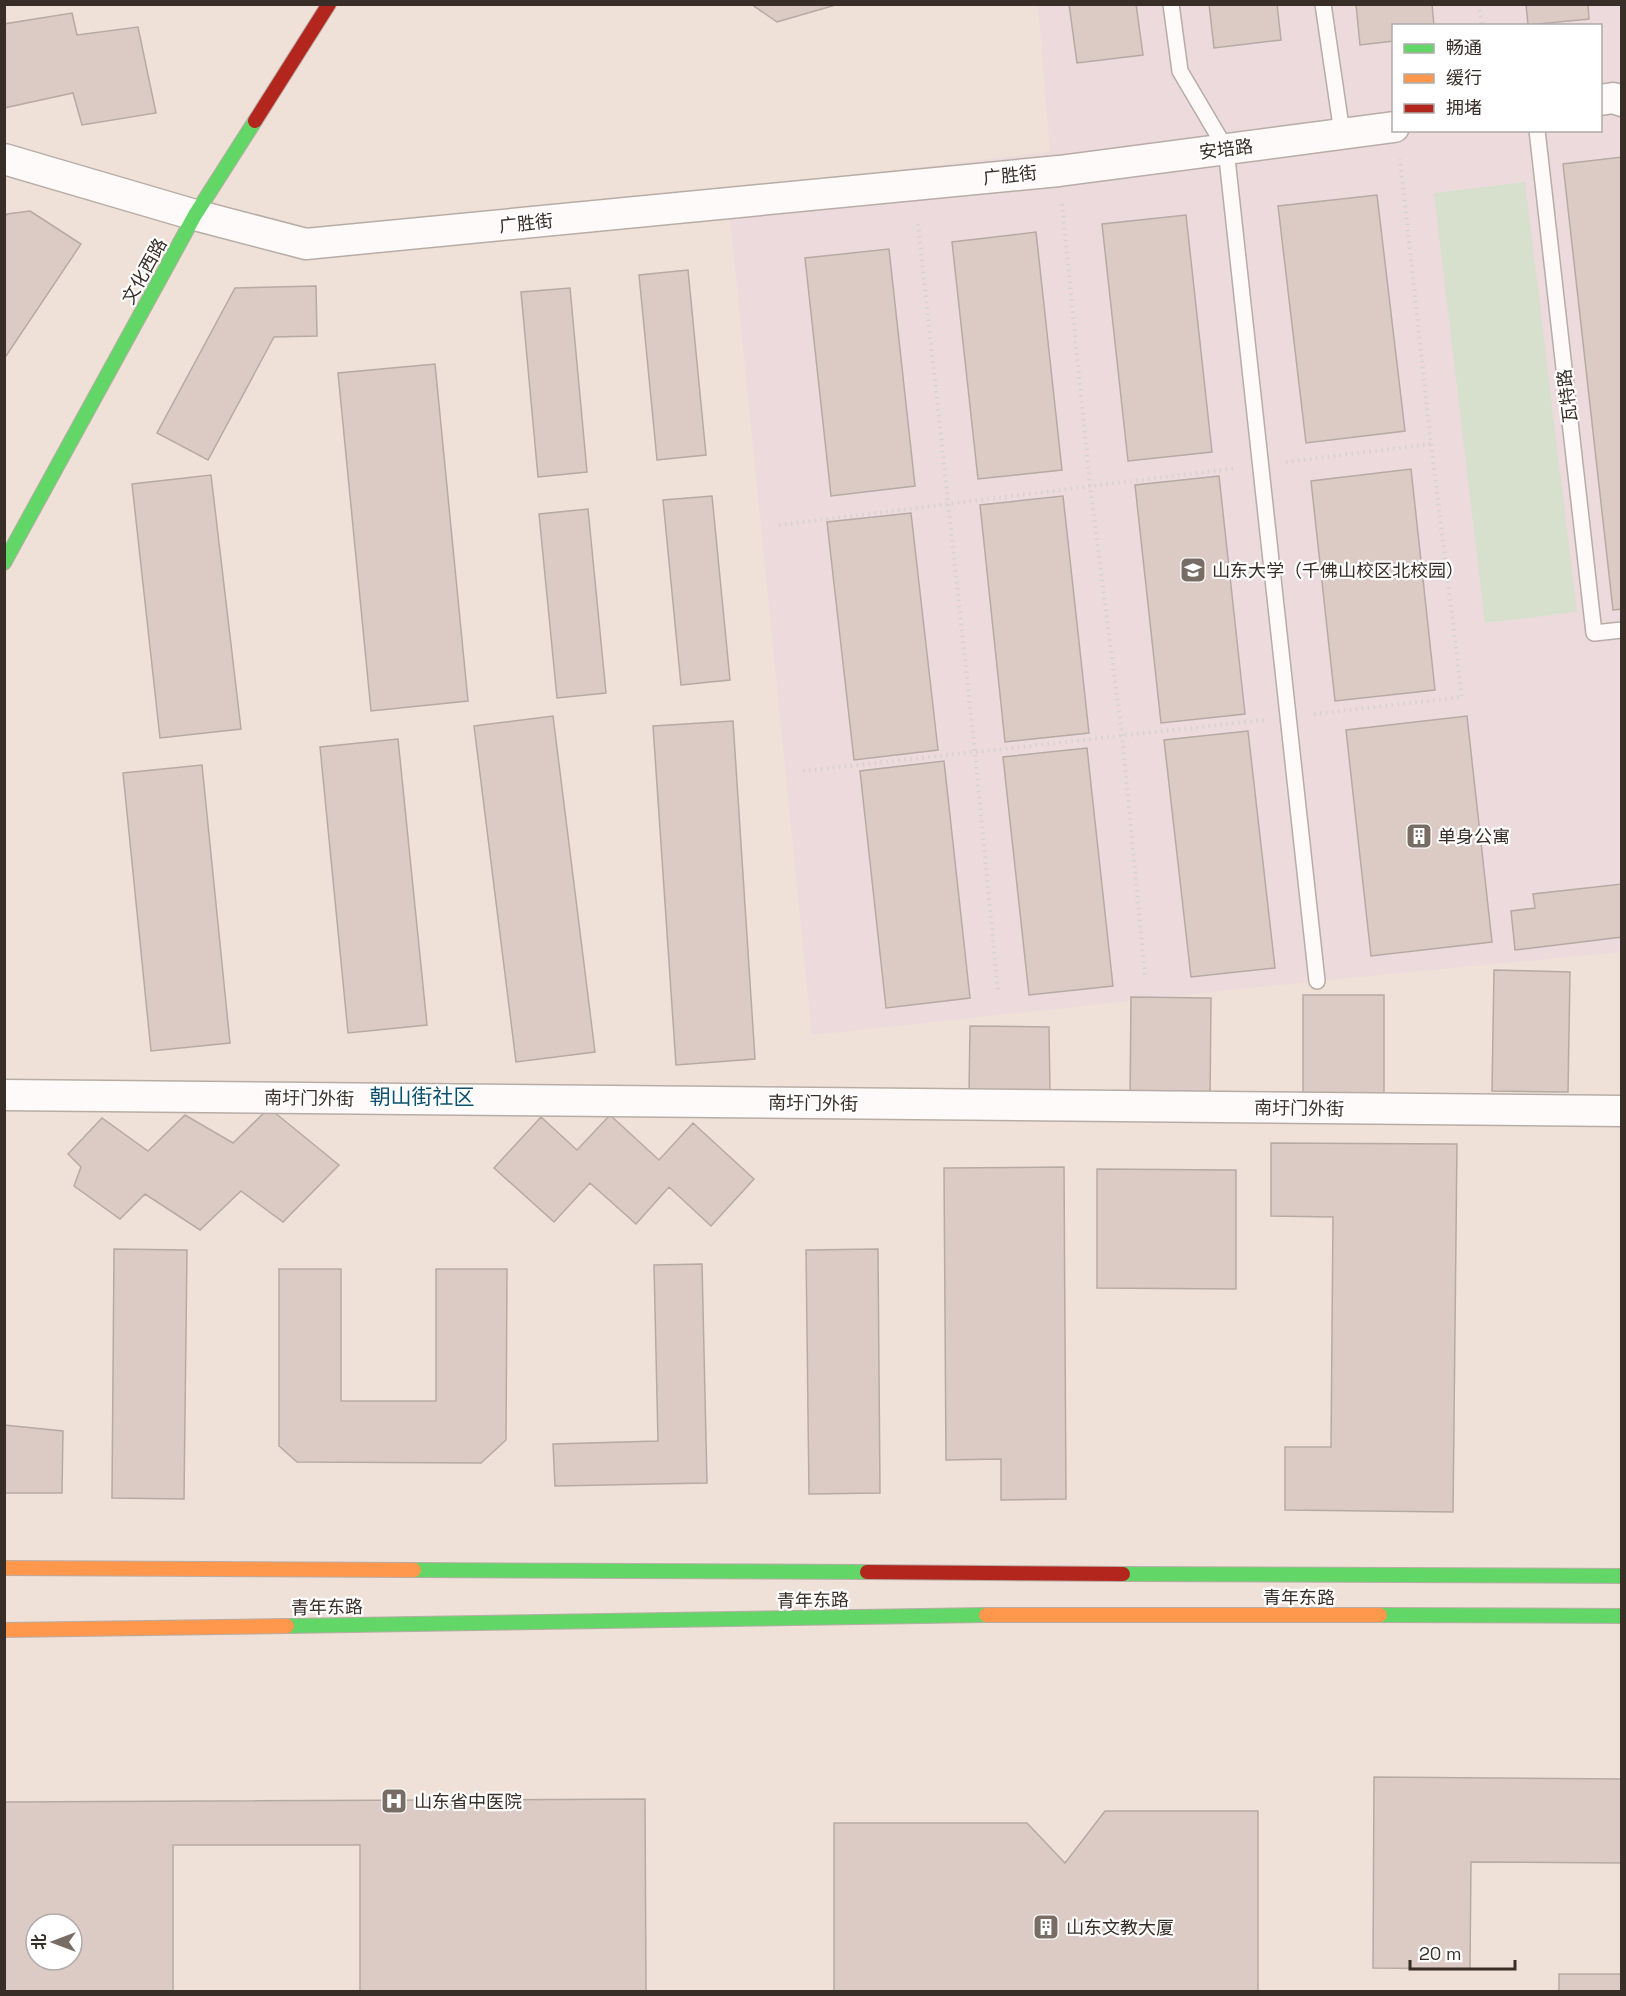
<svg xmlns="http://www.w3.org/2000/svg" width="1626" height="1996" viewBox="0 0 1626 1996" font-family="'Space Grotesk','Noto Sans SC',sans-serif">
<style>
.education{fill:#eddadc;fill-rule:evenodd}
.green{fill:#d6e0cd}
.building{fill:#dccac4;stroke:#b6aaa5;stroke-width:1.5;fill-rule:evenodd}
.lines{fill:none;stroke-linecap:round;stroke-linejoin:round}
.lane-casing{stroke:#b7ada6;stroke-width:18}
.street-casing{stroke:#b7ada6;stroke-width:33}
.fast-casing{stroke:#b7ada6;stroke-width:16}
.slow-casing{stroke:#b7ada6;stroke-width:16}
.jam-casing{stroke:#b7ada6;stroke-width:16}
.path{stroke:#d6d3d0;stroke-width:4;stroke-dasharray:1.5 4.5;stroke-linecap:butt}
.lane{stroke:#fdfaf9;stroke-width:15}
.street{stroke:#fdfaf9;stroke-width:30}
.fast{stroke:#63d668;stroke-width:14}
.slow{stroke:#ff974d;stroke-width:14}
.jam{stroke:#b3261e;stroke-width:14}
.labels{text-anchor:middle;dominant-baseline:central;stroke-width:4.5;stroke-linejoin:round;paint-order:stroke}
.street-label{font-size:18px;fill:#382e27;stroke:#fff}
.poi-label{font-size:18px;fill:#382e27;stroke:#fff;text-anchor:start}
.quarter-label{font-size:21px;fill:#0d516f;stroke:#fff}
</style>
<rect width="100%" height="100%" fill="#efe1d8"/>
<!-- education -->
<path class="education" d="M1038 5H1621V952L1317 981 812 1035 727 189 1050 152ZM1394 26H1600V130H1394Z"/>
<!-- green -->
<path class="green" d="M1525 182 1577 612 1485 623 1434 193Z"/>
<!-- building -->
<path class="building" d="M751 4H839L777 22Z
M1069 4H1136L1143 55 1077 63Z
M1209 4H1277L1281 40 1214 48Z
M1356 4H1432L1434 26H1394V41L1360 45Z
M1526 4H1588L1589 19 1528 25Z
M72 13 77 35 138 27 156 113 82 125 73 93 4 108V24Z
M1622 157V609L1613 610 1563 164Z
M1377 195 1405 431 1306 443 1278 206Z
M30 211 81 244 4 359V218L7 214Z
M1186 215 1212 452 1128 461 1102 224Z
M1036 232 1062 470 978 479 952 242Z
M889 249 915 486 831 496 805 258Z
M688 270 706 455 657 460 639 275Z
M316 286 317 336 274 337 208 460 157 433 235 288Z
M570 288 587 472 538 477 521 292Z
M435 364 468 701 371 711 338 373Z
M1411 469 1435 690 1335 701 1311 481Z
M211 475 241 729 160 738 132 484Z
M1219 476 1245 714 1161 723 1135 485Z
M712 496 730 680 681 685 663 500Z
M1063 496 1089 733 1005 742 980 505Z
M588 509 606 693 557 698 539 514Z
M911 513 938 750 854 760 827 522Z
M553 716 595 1052 516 1062 474 726Z
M1467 716 1492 942 1371 956 1346 730Z
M733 721 755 1059 676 1065 653 726Z
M1248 731 1275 968 1191 977 1164 740Z
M398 739 427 1025 348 1033 320 747Z
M1087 748 1113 986 1029 995 1003 757Z
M944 761 970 998 886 1008 860 771Z
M202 765 230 1043 151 1051 123 773Z
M1622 884V937L1515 950 1511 911 1535 908 1533 894Z
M1494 970 1570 972 1568 1092 1492 1091Z
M1303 995H1384V1098L1303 1097Z
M1131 997 1211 998 1210 1100H1130Z
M970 1026 1049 1027 1050 1092H969Z
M269 1108 339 1165 283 1222 241 1191 200 1230 145 1194 120 1219 74 1186 81 1167 68 1154 102 1118 148 1151 185 1115 233 1143Z
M610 1115 659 1160 693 1123 754 1179 711 1226 669 1187 636 1224 590 1183 554 1222 494 1168 541 1117 577 1150Z
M1271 1143 1457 1144 1453 1512 1285 1510V1447H1331L1333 1217 1271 1216Z
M1064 1167 1066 1499 1001 1500V1459L946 1460 944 1168Z
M1097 1169 1236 1170V1289L1097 1288Z
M114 1249 187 1250 184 1499 112 1498Z
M878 1249 880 1493 809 1494 806 1250Z
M702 1264 707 1483 555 1486 553 1444 658 1441 654 1265Z
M279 1269H341V1401H436V1269H507L506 1440 481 1463 297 1462 279 1446Z
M4 1425 63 1431 62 1493H4Z
M1374 1777 1622 1779V1863L1471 1862 1470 1969 1373 1968Z
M645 1799 646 1992H4V1802ZM36 1924H72V1960H36Z
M1105 1811H1258V1992H834V1823H1027L1065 1863Z
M173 1845H360V1992H173Z
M1559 1974H1622V1992H1559Z"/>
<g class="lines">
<!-- lane casing -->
<g class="lane-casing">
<path id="lane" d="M1171 4 1180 71 1226 149 1317 981
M1323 4 1342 133
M1537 130 1594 633 1622 630"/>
</g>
<!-- street casing -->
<g class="street-casing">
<path id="street" d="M1600 100 1613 98 1622 101
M4 159 195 215 306 244 1059 171 1394 127
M4 1095 1622 1111"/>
</g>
<!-- fast casing -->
<g class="fast-casing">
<path id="fast" d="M4 563 195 215 255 121
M414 1570 867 1572
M1123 1574 1622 1576
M1380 1615 1622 1616
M287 1626 986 1615"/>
</g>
<!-- slow casing -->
<g class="slow-casing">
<path id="slow" d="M4 1568 414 1570
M986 1615H1380
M4 1630 287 1626"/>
</g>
<!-- jam casing -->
<g class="jam-casing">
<path id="jam" d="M255 121 329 4
M867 1572 1123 1574"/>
</g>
<!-- path -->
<path class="path" d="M1479 4 1482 26
M1062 204 1090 486 1122 735 1145 976
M918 224 975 752 998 992
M1286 462 1431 444
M779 525 1237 468
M1314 714 1462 697 1431 444 1400 159
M803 771 1264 720"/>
<!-- lane -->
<use href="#lane" class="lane"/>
<!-- street -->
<use href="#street" class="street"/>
<!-- fast -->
<use href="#fast" class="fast"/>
<!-- slow -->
<use href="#slow" class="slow"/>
<!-- jam -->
<use href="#jam" class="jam"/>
</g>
<!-- icons -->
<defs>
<g id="university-square" transform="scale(1.35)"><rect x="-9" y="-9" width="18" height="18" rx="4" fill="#786d65" stroke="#fff"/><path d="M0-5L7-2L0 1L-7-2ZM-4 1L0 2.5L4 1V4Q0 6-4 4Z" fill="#fff"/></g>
<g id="building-square" transform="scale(1.35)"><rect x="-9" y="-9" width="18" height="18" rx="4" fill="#786d65" stroke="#fff"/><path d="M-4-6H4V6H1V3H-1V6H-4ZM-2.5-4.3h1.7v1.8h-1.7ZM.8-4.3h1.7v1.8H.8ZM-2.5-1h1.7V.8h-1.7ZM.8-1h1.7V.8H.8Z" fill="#fff"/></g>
<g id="hospital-square" transform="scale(1.35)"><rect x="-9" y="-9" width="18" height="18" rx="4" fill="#786d65" stroke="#fff"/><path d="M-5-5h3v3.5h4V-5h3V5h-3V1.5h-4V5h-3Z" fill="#fff"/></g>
</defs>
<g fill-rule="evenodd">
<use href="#university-square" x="1193" y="570"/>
<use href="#building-square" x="1419" y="836"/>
<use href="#hospital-square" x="394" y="1801"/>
<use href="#building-square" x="1046" y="1927"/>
</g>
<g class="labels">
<!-- street labels -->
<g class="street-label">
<text transform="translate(1226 149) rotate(-7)">安培路</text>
<text transform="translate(1010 175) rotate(-6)">广胜街</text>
<text transform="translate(526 223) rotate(-6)">广胜街</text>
<text transform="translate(144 271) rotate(-61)">文化西路</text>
<text transform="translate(1567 396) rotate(-97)">瓦特路</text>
<text transform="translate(309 1098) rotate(1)">南圩门外街</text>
<text transform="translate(813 1103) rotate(1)">南圩门外街</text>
<text transform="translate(1299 1108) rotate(1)">南圩门外街</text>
<text x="1299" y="1597">青年东路</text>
<text transform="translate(813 1600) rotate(-1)">青年东路</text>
<text transform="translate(327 1607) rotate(-1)">青年东路</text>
</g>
<!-- poi labels -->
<g class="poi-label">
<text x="1212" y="570">山东大学（千佛山校区北校园）</text>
<text x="1438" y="836">单身公寓</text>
<text x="414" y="1801">山东省中医院</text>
<text x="1066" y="1927">山东文教大厦</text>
</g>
<!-- quarter labels -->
<g class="quarter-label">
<text x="422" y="1096">朝山街社区</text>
</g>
</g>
<!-- border -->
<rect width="1626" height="1996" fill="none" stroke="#382e27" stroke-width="12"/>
<!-- legend -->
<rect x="1392" y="24" width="210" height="108" fill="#ffffff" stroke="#afaba9" stroke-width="1.5"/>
<rect x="1404" y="44" width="30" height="9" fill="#63d668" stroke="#afaba9" stroke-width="1.5"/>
<text x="1446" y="54" font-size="18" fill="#382e27">畅通</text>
<rect x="1404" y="74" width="30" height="9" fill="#ff974d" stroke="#afaba9" stroke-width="1.5"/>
<text x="1446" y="84" font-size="18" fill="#382e27">缓行</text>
<rect x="1404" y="104" width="30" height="9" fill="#b3261e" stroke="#afaba9" stroke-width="1.5"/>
<text x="1446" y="114" font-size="18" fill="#382e27">拥堵</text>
<!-- north arrow -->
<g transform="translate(54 1942) rotate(270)"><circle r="28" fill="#ffffff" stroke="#afaba9" stroke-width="1.5"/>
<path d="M0-4.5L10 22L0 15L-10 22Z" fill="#786d65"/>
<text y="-9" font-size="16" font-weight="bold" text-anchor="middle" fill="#382e27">北</text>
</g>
<!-- scale -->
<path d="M1410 1960v9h105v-9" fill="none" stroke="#382e27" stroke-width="3"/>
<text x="1419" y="1960" font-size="18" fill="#382e27" stroke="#ffffff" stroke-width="4.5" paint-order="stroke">20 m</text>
</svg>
